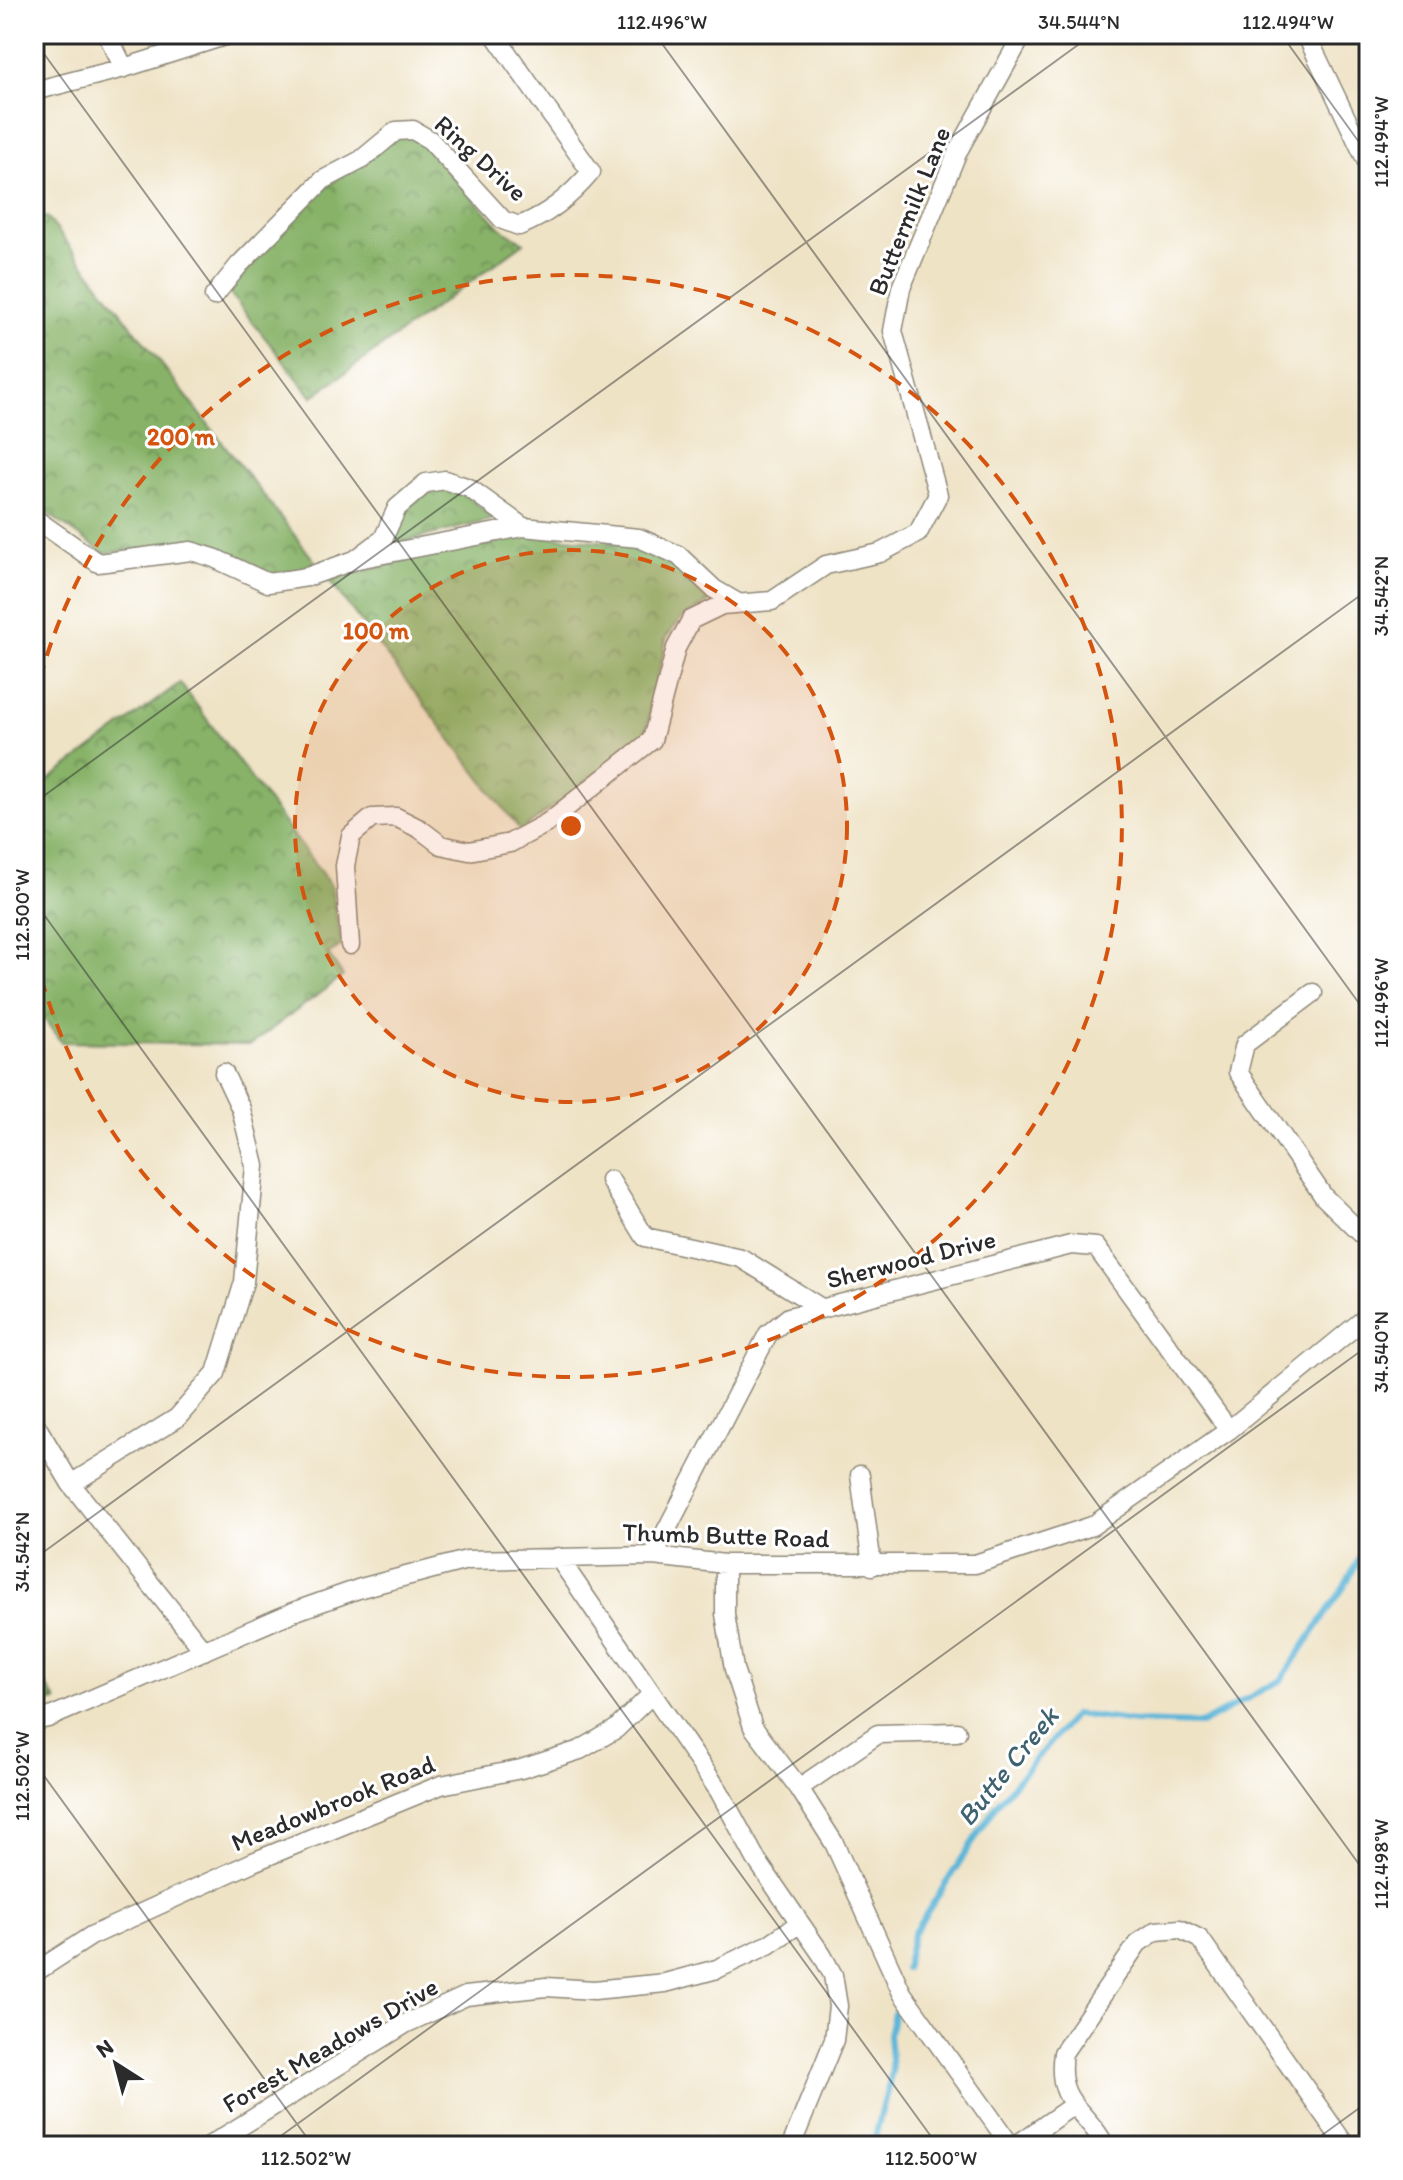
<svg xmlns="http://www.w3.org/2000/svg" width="1403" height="2180" viewBox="0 0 1403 2180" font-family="Itim,sans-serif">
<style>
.forest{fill:url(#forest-crowns);stroke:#596e4a;stroke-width:2}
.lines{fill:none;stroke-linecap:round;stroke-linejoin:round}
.stream{stroke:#5bb5d8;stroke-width:6}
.minor-casing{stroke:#8d8778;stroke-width:21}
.minor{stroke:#fff;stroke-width:18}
.ticks{fill:none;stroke:#2b2b2b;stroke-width:2;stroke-opacity:0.45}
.ring{fill:none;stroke:#d5540f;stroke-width:4;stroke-dasharray:14 10}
.labels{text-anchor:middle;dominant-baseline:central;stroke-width:6;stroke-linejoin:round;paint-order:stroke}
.street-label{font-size:26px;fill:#2b2b2b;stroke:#fff}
.water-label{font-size:28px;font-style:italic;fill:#3e6270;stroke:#fff}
.centre{fill:#d5540f;stroke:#fff;stroke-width:4}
.ring-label{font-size:24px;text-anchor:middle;font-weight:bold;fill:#d5540f;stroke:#fff;stroke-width:6;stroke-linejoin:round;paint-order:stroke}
.neatline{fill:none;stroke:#2b2b2b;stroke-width:3}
.ticks-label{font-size:20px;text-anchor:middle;fill:#2b2b2b}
</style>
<defs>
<pattern id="forest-crowns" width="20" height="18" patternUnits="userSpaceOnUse" patternTransform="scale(2)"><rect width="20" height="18" fill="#87b268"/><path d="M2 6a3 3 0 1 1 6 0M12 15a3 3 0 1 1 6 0" fill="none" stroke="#6f9156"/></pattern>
</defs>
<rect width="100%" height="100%" fill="#fff"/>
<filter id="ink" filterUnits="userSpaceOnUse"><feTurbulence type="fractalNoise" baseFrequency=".0125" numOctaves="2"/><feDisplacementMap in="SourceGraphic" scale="16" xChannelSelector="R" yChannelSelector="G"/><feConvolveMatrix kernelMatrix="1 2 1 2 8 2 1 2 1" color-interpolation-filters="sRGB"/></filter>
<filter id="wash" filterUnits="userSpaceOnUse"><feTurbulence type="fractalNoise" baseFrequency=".006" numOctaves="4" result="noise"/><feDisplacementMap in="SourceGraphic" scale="32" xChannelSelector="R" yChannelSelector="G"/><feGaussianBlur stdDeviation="1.8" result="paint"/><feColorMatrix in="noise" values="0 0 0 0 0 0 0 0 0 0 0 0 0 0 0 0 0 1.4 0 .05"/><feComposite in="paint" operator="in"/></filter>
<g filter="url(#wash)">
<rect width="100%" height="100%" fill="#efe3c6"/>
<!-- forest -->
<path class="forest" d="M408 136 423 145 501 228 524 243 312 397 228 291 323 189 395 138Z
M47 217 320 568 268 574 187 543 104 553 34 504V220Z
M460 490 494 519 390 545 402 513 428 492Z
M509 533 632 544 667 557 713 599 680 620 667 636 645 736 521 831 329 580Z
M180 683 331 886 342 945 328 954 343 976 250 1045 61 1042 34 1005V791Z
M34 1668 57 1701 34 1705Z"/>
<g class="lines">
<!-- stream -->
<path class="stream" d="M905 1969 913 1934 1000 1800 1075 1714 1136 1722 1201 1724 1281 1680 1344 1587 1369 1540
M867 2146 875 2137 892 2072 889 2034 894 2013"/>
</g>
</g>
<g filter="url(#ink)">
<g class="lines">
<!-- minor casing -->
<g class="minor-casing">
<path id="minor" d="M107 34 124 68
M1306 34 1369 166
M34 91 124 68 231 34
M214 296 239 265 323 180 361 160 396 131 413 130 430 140 503 220 519 226C548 215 571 196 591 172L494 34
M34 518 98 563 191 551 214 558 268 583 307 577 355 560 383 539 397 508 426 483 445 480 469 488 523 527 639 538 678 555 714 589 738 603
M358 559 523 527
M350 945 345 866 351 836 372 818 396 817 420 829 441 845 469 851 510 843 547 823 652 740 676 648 691 620 722 605 772 601 826 565 880 553 918 533 938 495 893 331 901 288 958 151 1023 34
M1313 993 1245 1044 1238 1072 1324 1197 1369 1241
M610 1180 645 1237 741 1258 821 1308
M34 1422 71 1484 204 1651
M860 1475 872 1566
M71 1484 177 1418 216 1373 244 1282 255 1166 241 1109 224 1073
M653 1556 768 1334 789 1317 1071 1245 1096 1247 1229 1430
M558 1557 719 1791 756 1859 822 1955 833 1975 838 2006 834 2040 791 2146
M725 1564V1614L734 1669 753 1727 799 1788 834 1843 902 1993 1011 2146
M34 1721 48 1718 293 1612 361 1588 467 1560 653 1556 725 1564H975L1092 1526 1229 1430 1369 1315
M799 1788 878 1734 957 1732
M34 1973 91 1936 253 1862 441 1785 521 1769 580 1750 616 1729 652 1694
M209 2146 405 2024 466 1996 546 1987 594 1990 665 1983 717 1969 768 1945 800 1923
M1015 2146 1072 2106
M1105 2146C1088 2110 1055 2106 1063 2053L1138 1943 1156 1931 1180 1929 1200 1939 1346 2146"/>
</g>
<!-- minor -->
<use href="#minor" class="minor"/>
</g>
</g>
<!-- ticks -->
<path class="ticks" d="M655 34 1369 1017M1281 34 1369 156M34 40 1369 1878M34 47 52 34M34 803 1093 34M34 901 938 2146M34 1559 1369 589M34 1762 313 2146M267 2146 1369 1345M1307 2146 1369 2101"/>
<!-- distance rings -->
<circle cx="571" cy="826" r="276" fill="#d5540f" fill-opacity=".12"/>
<g class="ring">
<circle cx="571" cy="826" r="276"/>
<path d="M34 702A551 551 0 1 1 34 950"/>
</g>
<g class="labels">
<!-- street labels -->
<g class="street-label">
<text transform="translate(481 158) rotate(42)">Ring Drive</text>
<text transform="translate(909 211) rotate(-68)">Buttermilk Lane</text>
<text transform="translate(911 1259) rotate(-14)">Sherwood Drive</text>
<text transform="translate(726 1535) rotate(2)">Thumb Butte Road</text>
<text transform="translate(333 1803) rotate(-22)">Meadowbrook Road</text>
<text transform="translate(330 2045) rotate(-30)">Forest Meadows Drive</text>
</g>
<!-- water labels -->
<g class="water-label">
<text transform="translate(1007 1766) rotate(-51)">Butte Creek</text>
</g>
</g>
<circle cx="571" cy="826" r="12" class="centre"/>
<g class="ring-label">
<text x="181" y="445">200 m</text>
<text x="376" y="639">100 m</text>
</g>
<!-- margin -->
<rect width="1403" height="2180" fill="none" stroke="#fff" stroke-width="88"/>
<!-- north arrow -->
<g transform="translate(116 2064) rotate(324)" stroke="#ffffff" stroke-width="6" paint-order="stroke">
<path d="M0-6L14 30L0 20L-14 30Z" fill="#2b2b2b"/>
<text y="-12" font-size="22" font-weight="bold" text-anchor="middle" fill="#2b2b2b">N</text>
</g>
<rect x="44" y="44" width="1315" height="2092" class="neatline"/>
<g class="ticks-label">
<text x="662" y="29">112.496°W</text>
<text x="1079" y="29">34.544°N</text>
<text x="1288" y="29">112.494°W</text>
<text transform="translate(1381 142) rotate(-90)" y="7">112.494°W</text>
<text transform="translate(1381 596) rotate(-90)" y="7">34.542°N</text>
<text transform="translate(22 915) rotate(-90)" y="7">112.500°W</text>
<text transform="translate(1381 1003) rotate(-90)" y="7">112.496°W</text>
<text transform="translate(1381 1352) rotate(-90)" y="7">34.540°N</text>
<text transform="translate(22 1552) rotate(-90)" y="7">34.542°N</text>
<text transform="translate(22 1776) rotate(-90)" y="7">112.502°W</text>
<text transform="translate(1381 1864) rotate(-90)" y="7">112.498°W</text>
<text x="306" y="2165">112.502°W</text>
<text x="931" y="2165">112.500°W</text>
</g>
</svg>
